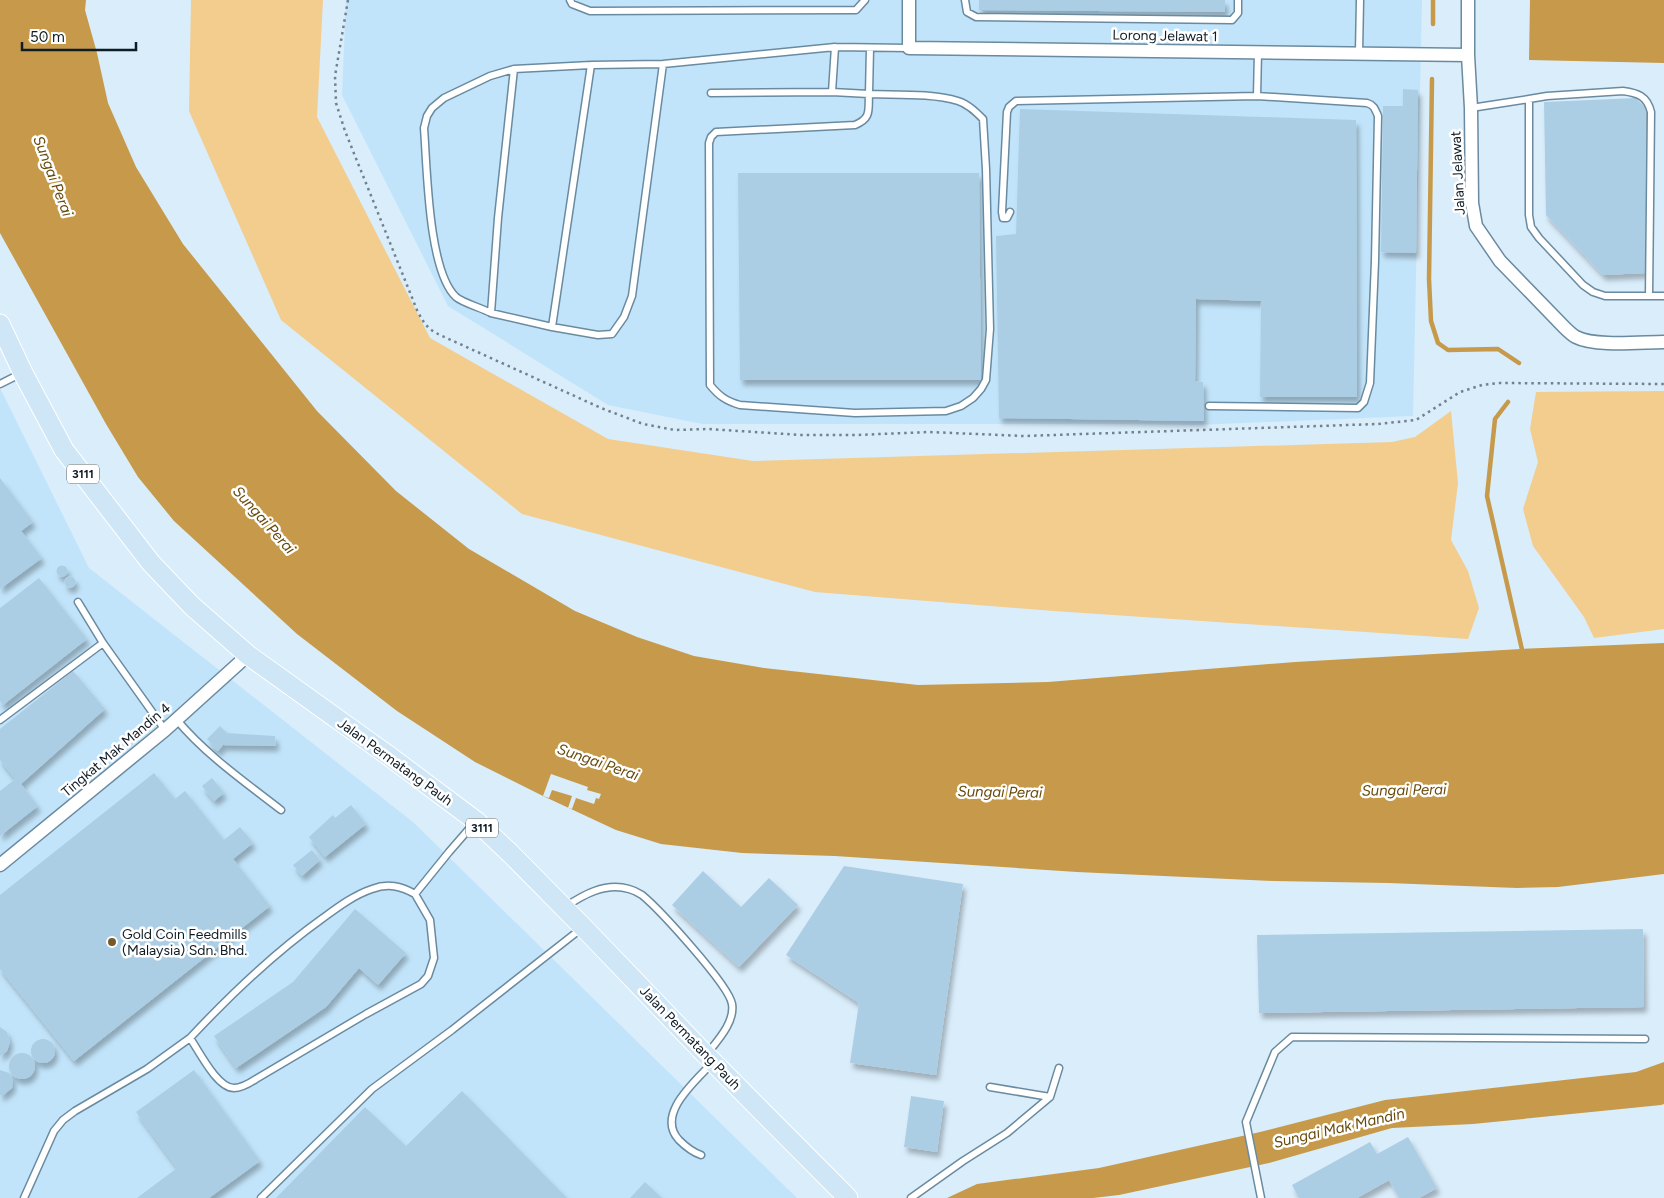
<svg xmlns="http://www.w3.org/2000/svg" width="1664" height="1198" viewBox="0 0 1664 1198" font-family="Figtree,sans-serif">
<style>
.built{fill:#c2e4fa}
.green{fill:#f2cd8e}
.water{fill:#c69a4a}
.pier{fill:#d9edfb}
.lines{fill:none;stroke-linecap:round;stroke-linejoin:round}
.stream{stroke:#c69a4a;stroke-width:4.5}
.building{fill:#accee5;filter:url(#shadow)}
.lane-casing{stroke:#6a8a9f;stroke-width:9}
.street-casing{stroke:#6a8a9f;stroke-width:15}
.primary-casing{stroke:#fff;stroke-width:21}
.path{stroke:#72828d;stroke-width:2.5;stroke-dasharray:2.5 4;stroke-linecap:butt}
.lane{stroke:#fff;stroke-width:6}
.street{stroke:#fff;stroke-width:12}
.primary{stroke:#cee6f6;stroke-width:19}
.poi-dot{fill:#745a2c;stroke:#fff;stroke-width:2}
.labels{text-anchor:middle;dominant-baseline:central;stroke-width:5;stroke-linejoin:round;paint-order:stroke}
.shield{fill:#fff;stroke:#576066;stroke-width:1}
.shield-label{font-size:12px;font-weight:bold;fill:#0f1c24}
.street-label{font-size:14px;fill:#0f1c24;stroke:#fff}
.poi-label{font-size:14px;fill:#0f1c24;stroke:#fff;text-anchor:start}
.water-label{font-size:15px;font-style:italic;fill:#674909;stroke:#fff}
</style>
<defs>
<filter id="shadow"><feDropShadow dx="3" dy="5.5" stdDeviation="2.5" flood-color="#0004"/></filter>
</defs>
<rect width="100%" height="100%" fill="#d9edfb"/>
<!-- built -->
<path class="built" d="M346 0H1422L1413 416 1196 425 1124 424H702L608 405 448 306 342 95Z
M0 388 89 568 413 822 797 1198H0Z"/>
<!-- green -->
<path class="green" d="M191 0H323L317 117 430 338 608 439 753 461 1392 442 1415 437 1451 411 1458 483 1451 540 1468 571 1479 608 1468 639 1054 611 815 592 522 514 281 320 189 111Z
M1664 391V629L1594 638 1584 617 1533 546 1523 509 1538 462 1530 429 1536 392Z"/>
<!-- water -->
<path class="water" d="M0 0H86L85 10 97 53 108 103 136 167 183 244 317 411 396 491 469 549 575 611 637 637 694 656 764 668 918 685 1048 682 1295 662 1521 649 1664 643V874L1558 887 1517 888 1388 883 1273 881 1077 872 835 856 742 853 661 844 616 830 543 796 475 762 397 711 297 634 174 521 138 477 106 424 0 233Z
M1530 0H1664V63L1529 60Z
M1664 1062V1104L1661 1105 1473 1124 1392 1128 1269 1163 1119 1195 1093 1198H947L977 1184 1099 1168 1260 1132 1385 1100 1636 1072Z"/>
<!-- pier -->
<path class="pier" d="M551 774 588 787 587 790 601 794 599 799 596 798 594 804 576 798 572 809 568 808 572 796 552 790 549 798 543 796Z"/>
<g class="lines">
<!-- stream -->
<path class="stream" d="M1433 24V0
M1432 79 1429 279 1431 321 1438 343 1448 350 1498 349 1519 363
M1508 402 1495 419 1487 496 1523 654"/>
</g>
<!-- building -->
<path class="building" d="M979 0H1225V12L979 10Z
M1403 89 1418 90 1416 253 1381 252 1383 106H1403Z
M1636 98 1646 108 1645 273 1603 275 1546 215 1544 102Z
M1020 109 1356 120 1357 397H1260L1261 301 1196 299 1195 381 1203 382 1204 421 999 418 996 236 1016 234Z
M738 173H979L981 380H740Z
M0 478 33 522 21 531 42 558 0 589Z
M56.5 571a5.5 5.5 0 1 1 11 0a5.5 5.5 0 1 1-11 0Z
M64.5 582a5.5 5.5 0 1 1 11 0a5.5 5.5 0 1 1-11 0Z
M39 578 87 639 3 705 0 701V608Z
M73 671 105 709 21 784 38 806 0 836V791L15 779 0 760V729Z
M220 726 227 733H226L275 736 276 746 223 745 218 751 210 745 212 744 207 739Z
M154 773 175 799 185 791 224 840 240 827 253 843 233 859 270 906 74 1061 0 969V895Z
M212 778 224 793 214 801 202 786Z
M351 805 366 824 325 857 309 837 333 815 335 818Z
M312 850 320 860 302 876 293 865Z
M844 866 963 884 936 1075 850 1063 859 1003 786 955Z
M703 871 741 907 769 878 798 905 739 967 672 905Z
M355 909 406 953 378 985 359 968 326 1007 236 1068 214 1036 293 982Z
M1643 929 1644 1007 1259 1013 1257 935Z
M0 1027 7 1032 10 1042 7 1051 0 1056Z
M31 1051a12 12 0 1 1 24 0a12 12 0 1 1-24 0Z
M9 1066a13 13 0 1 1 26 0a13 13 0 1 1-26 0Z
M0 1070 9 1073 13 1080 12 1088 3 1095H0Z
M194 1070 260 1161 209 1198H137L177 1168 136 1112Z
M462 1091 567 1198H276L365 1107 406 1146Z
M911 1096 944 1101 937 1152 904 1147Z
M1408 1137 1437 1188 1419 1198H1399L1389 1180 1357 1198H1299L1292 1185 1370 1142 1377 1154Z
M645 1182 662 1198H630Z"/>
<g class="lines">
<!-- lane casing -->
<g class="lane-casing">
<path id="lane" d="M570 0 572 4 590 11 856 10 865 0
M965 0 967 12 976 17 1232 20 1238 13V0
M1359 53 1360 0
M591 65 552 327 598 335 612 334 624 317 632 296 663 64
M514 69 498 218 491 313 552 327
M832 92 835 47
M711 93 832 92 869 94C868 110 872 118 855 125L716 132 711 137 709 143 710 385C719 396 726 401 740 405L855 413 946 411 961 406 973 398 981 389 986 380 990 329 986 169 983 119C976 112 968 104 958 101 933 93 896 95 869 94L870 48
M1529 99 1547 96 1623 91C1638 93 1647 96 1651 112L1649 296
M1471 108 1529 99V215L1531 227 1539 238 1583 285 1593 292 1605 296H1664
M1010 212 1007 218H1003L1002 212 1007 112 1009 107 1016 101 1257 96
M491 313C482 308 463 303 456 297 428 271 427 166 424 128L427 116 432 108 444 98 490 76 514 69 591 65 663 64 835 47 909 48
M0 384 22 373
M1209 406 1358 408 1364 402 1370 383 1375 261 1378 116C1375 109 1374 105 1367 103L1257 96 1258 52
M78 602 103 643 165 730
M176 719C206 755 245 782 281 810
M0 720 103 643
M565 907C583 895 605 882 629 889 633 890 639 893 642 895 659 909 729 985 732 1004 735 1022 718 1040 707 1054
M190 1038C231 994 274 953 323 918 338 907 354 895 372 889 388 883 401 886 415 894
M990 1087 1050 1097
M701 1155C692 1152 686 1147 679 1140 655 1114 696 1081 712 1063
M24 1198 54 1131 63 1120 75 1111 147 1069 190 1038C199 1051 217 1088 234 1088 242 1088 250 1083 256 1079L366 1014 421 984 428 976 434 958 430 920 415 894 449 852 475 822
M261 1198 372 1089 452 1030 582 928
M911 1198 963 1161 1007 1133 1050 1097 1059 1068
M1261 1198 1246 1122 1275 1052 1292 1037 1645 1039"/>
</g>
<!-- street casing -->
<g class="street-casing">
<path id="street" d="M909 0V48L1468 55
M1468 0V55L1471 108 1472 203 1476 226 1500 261 1564 327C1568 331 1572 335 1576 337 1595 347 1642 342 1664 342
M0 865 165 730 248 655"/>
</g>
<!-- primary casing -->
<g class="primary-casing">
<path id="primary" d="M0 324 23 373 64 450 151 563 192 606 248 655 389 756 476 821 511 854 583 927 706 1055 848 1198"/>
</g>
<!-- path -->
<path class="path" d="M348 0 335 76 336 103 345 131 417 310C423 322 427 329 440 335L601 408 643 424 675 430 708 429 802 435H857L929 432 1024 436 1378 424 1416 420 1460 392 1482 385 1500 383 1664 384"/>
<!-- lane -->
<use href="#lane" class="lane"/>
<!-- street -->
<use href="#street" class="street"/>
<!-- primary -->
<use href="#primary" class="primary"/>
</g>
<!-- markers -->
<circle class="poi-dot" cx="112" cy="942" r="5"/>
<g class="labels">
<!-- shield labels -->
<g class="shield">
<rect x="67" y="464.5" width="32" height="19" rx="4"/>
<rect x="466" y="818.5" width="32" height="19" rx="4"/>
</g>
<g class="shield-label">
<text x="83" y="474">3111</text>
<text x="482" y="828">3111</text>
</g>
<!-- street labels -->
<g class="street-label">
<text transform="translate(1165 36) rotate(1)">Lorong Jelawat 1</text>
<text transform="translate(1458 173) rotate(-93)">Jalan Jelawat</text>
<text transform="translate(116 750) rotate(-40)">Tingkat Mak Mandin 4</text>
<text transform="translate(395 762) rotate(36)">Jalan Permatang Pauh</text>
<text transform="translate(690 1038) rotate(46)">Jalan Permatang Pauh</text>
</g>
<!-- poi labels -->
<g class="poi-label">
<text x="122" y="934">Gold Coin Feedmills<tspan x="122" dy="16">(Malaysia) Sdn. Bhd.</tspan></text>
</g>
<!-- water labels -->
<g class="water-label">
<text transform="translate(53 176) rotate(69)">Sungai Perai</text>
<text transform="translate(264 520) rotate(48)">Sungai Perai</text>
<text transform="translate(598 762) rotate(19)">Sungai Perai</text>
<text transform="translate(1404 790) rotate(-1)">Sungai Perai</text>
<text transform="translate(1000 792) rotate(1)">Sungai Perai</text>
<text transform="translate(1339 1128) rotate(-13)">Sungai Mak Mandin</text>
</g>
</g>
<!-- scale -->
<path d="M22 42v8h114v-8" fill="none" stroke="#0f1c24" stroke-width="2.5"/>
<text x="30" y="42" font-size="15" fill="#0f1c24" stroke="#ffffff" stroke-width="4" paint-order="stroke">50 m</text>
</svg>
